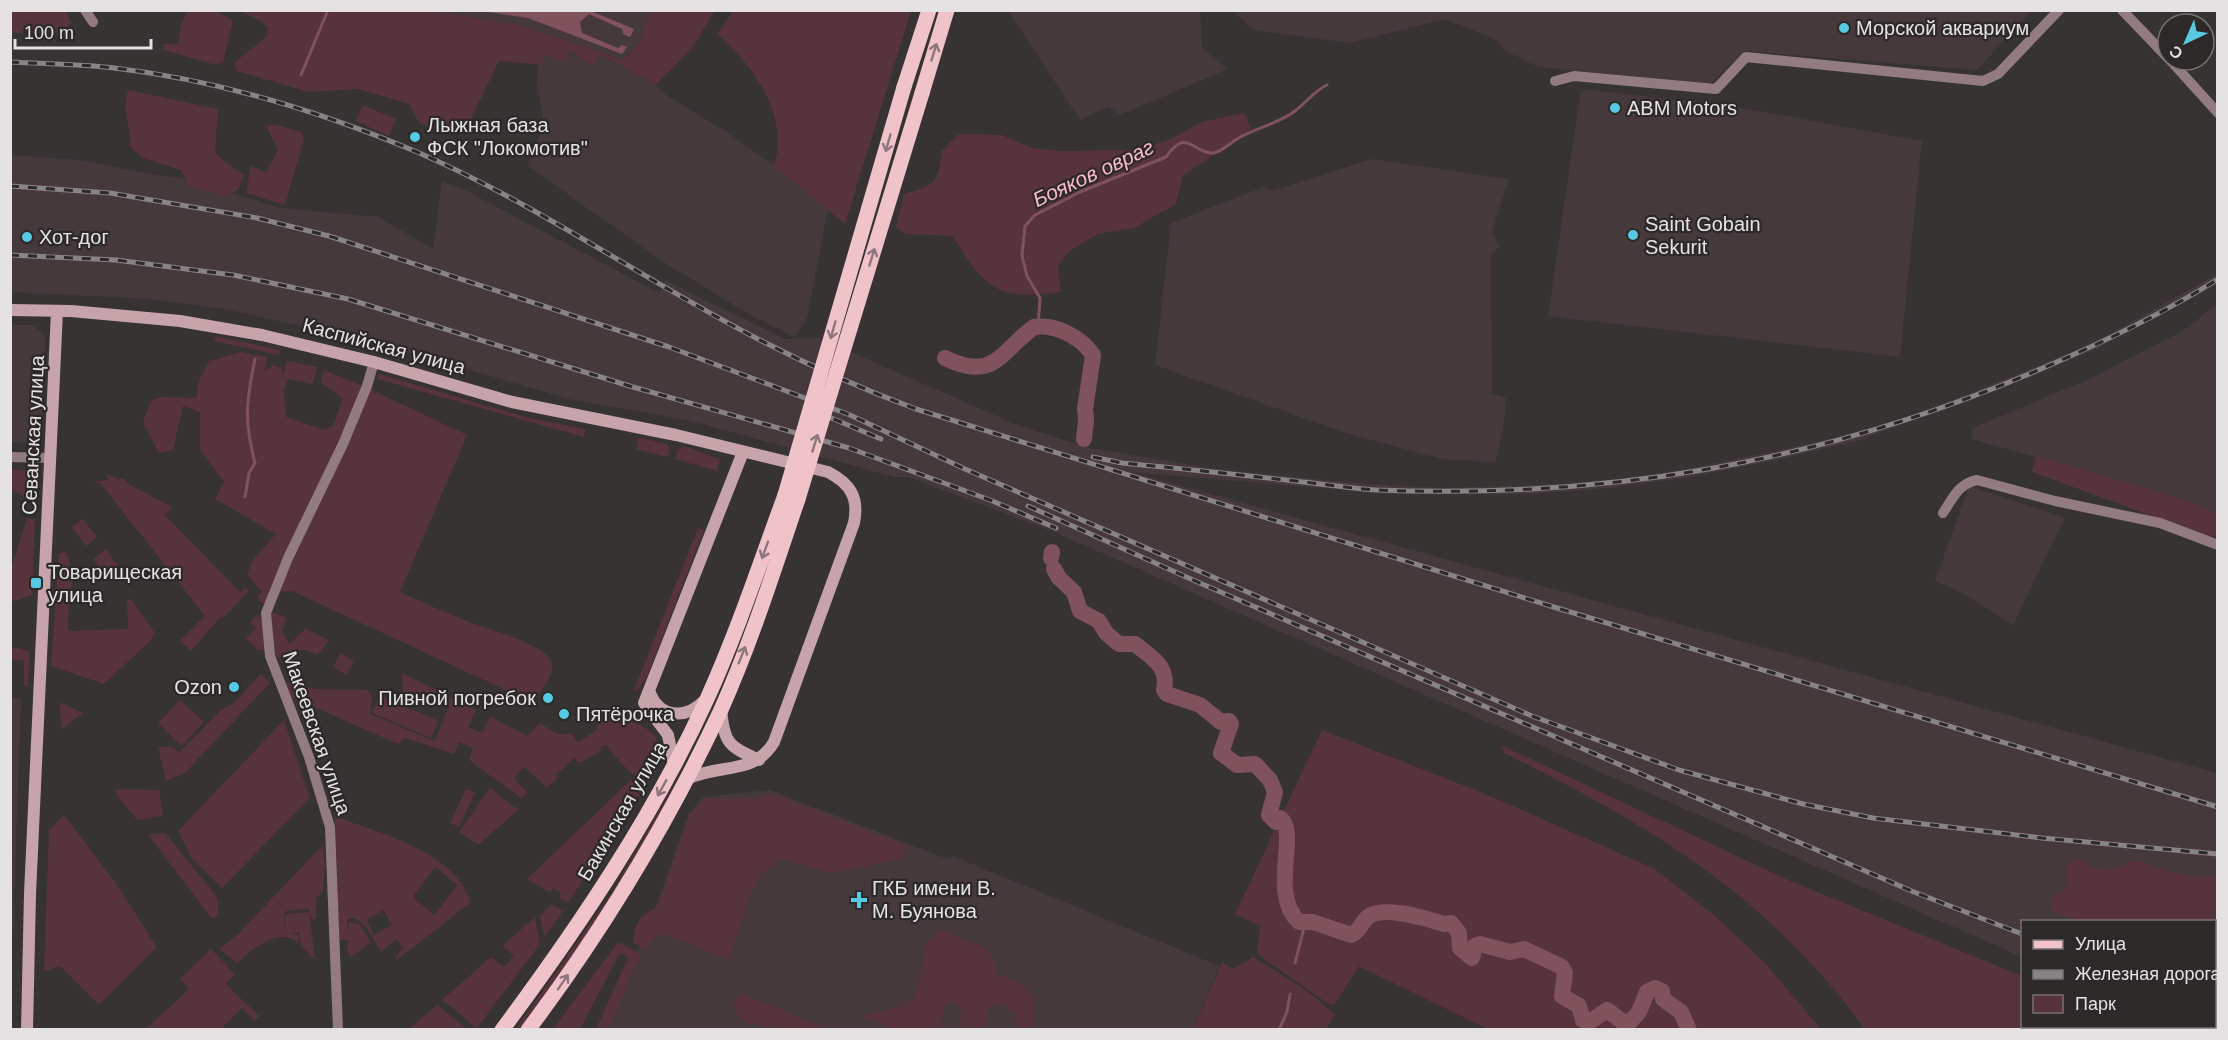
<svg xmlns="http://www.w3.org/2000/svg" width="2228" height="1040" viewBox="0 0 2228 1040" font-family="Arial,sans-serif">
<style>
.built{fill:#45393b}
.green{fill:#57333b;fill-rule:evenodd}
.water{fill:#80525c}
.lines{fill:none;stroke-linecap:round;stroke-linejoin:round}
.stream{stroke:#80525c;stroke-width:3}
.river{stroke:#80525c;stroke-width:16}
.street{stroke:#927c80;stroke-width:10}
.secondary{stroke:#c7a4aa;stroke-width:12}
.primary{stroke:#f0c3cb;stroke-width:15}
.rail-casing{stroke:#888485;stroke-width:5}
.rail{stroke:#2d2929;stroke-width:3;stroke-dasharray:9;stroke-linecap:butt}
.primary-bridge{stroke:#f0c3cb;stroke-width:15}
.oneway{stroke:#8e767a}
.poi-dot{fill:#58c9e3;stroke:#2d2929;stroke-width:2}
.labels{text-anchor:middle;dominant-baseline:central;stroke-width:4.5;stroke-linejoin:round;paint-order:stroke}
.poi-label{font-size:20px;fill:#e5e2e3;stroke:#2d2929;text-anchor:start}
.street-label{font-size:20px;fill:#e5e2e3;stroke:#2d2929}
.water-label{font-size:21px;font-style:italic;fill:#fabbc7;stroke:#2d2929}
</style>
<rect width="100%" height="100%" fill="#373333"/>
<!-- built -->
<path class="built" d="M435 11H651L638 45 623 60 524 26Z
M1008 11H1200L1202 47 1228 69 1120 115 1108 107 1080 120Z
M1234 11H2031L1977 70 1745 51 1710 84 1538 67 1502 49 1497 40 1444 19 1350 43 1253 30Z
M570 51 592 66 602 55 656 85 666 95 727 132 782 171 828 209 807 318 795 337 743 311 659 259 528 166 544 125 537 83 539 53Z
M1581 89 1731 106 1922 141 1900 357 1548 316Z
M10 155 77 160 192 181 280 208 379 217 433 249 442 181 467 191 659 293 665 280 785 339 819 338 1015 424 1089 448 1216 469 1365 484 1446 488 1591 483 1682 470 1853 435 1923 412 2094 343 2217 274V285L2098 348 2013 384 1856 441 1776 460 1685 478 1600 489 1528 494H1393L1131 472 2217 773V1012L2214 1011V922H2022V957L1054 532 908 477H895L687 420 573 400 383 345 230 310 150 299 11 292Z
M1371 159 1509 179 1492 232 1500 247 1491 254 1492 394 1506 398 1505 417 1496 462 1441 459 1343 432 1155 365 1171 223 1264 187 1272 191Z
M2217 304V513L2174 496 1971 439 1972 428 2085 381 2184 330Z
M11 325H32L43 333 45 339 41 439 36 443 11 442Z
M1969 486 2065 518 2013 625 1959 591 1935 581Z
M11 697 21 699 11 980 10 697Z
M770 790 950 860 953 856 1219 966 1193 1029 599 1030 631 960 643 944 688 815 702 797Z"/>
<!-- green -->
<path class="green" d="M11 10 66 11 71 23 61 32 11 33Z
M187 11H216L233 21 223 62 216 65 163 50 164 44H178L181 25Z
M241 11H435L524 26 623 60 638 45 651 11H715L692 48 656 85 602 55 592 66 571 51 564 62 540 53 545 65 499 61 468 125 448 134 419 123 409 104 358 89 309 92 237 71 234 63 267 36 268 28 262 22Z
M733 11H911L845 224 774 166C790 116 754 66 717 34Z
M128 90 218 109 215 152C224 163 234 166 244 175L238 190 224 196 188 186 181 170 143 158 130 147C132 123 121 116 128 90Z
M363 105 396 119 389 136 356 121Z
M1244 113 1251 129 1183 176 1176 204 1134 228 1098 234 1071 250 1058 266 1061 292C997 301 985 289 953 236L906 234 896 228 904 194C933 186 940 183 941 152L959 134 1002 135 1032 148 1061 151 1134 150 1169 140 1201 122Z
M275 125 302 132 304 139 285 205 246 193 251 166 266 172 278 150 266 126Z
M215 336 280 350 279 355 214 341Z
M241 352 267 357 265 371 273 365 282 368 283 377 287 361 317 367 313 384 288 379 284 391 286 417 324 430 333 426 343 398 321 383 324 370 368 388 467 435 400 592C425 603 451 615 477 625 493 631 551 645 552 666 553 679 539 691 534 703L292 591H270L264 605 257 597 262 592 247 574 253 560 276 534 215 499 224 482 200 450V412L183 406 173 450 159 453 143 422 151 401 161 397 196 398 199 381 209 361Z
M379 374 529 418 586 429 584 437 377 379Z
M638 438 667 444 670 448 668 457 636 449Z
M684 446 720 459 717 471 675 459 678 450Z
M2036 456 2174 496 2217 513V536H2207L2032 472Z
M10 470 30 471 36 478 34 504 11 489Z
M105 473 118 479H124L130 485 172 507 165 515 240 592 246 588 249 591 223 618 221 616 191 651 180 641 205 616 101 484 94 482 109 480Z
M27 518 35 519 32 595 11 602V569Z
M83 519 97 537 86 546 72 527Z
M698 528 704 530 647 677 636 692 634 690Z
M106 549 122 571 110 581 93 559Z
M65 552C80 579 66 603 68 631L128 629 127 601 130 598 155 633 150 641 104 684 51 666 59 554Z
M270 611 287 618 282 630 289 644 305 629 329 640 318 655 305 650 293 651 292 656 275 657Z
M257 615 263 622 266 650H258L246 638 256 628 250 622Z
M11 647 30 651 28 686 24 685V661L11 659Z
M340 653 354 661 347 675 333 667Z
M402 673 476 710 468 727 482 733 490 717 528 736 540 723 557 734H572L578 743 595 731 606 714C645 723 678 737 651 780L632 774 607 748 610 747 603 745 598 753 580 763 574 758 556 775 557 779 547 787 524 767 514 778 527 792 522 799 469 760 473 748 459 742 454 754 405 738 398 744 289 696 286 683 295 681 312 689 368 690 372 697 370 714 435 741 449 706 428 695 422 705 403 694Z
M261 674 270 683 185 773 166 781 158 747H172L179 752 221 710 234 703Z
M379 696 439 721 431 738 372 713Z
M180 700 204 722 181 746 158 723Z
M60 702 83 713 61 730Z
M284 720 310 798 222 888 192 859 178 831Z
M1322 730 1483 793 1655 869 1715 916 1765 963 1821 1029H1487L1359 966 1334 1005 1327 1003 1257 954 1260 926 1235 914Z
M1501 745 1788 880 2022 976V1026H2175L2176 1029H1865C1767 895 1650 825 1504 753Z
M631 780 646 784 568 903 559 898 561 893 553 888 550 893 527 879Z
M677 780 680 782 614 896 523 1026 515 1030 611 894Z
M490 788 518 810 478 845 459 832Z
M116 789 159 790 163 816 137 820 116 794Z
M466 789 475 793 459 827 450 823Z
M770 793 906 845 900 859 832 873 781 859 763 872 748 900 729 960 667 935H657L644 950 633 942 635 928 641 917 658 906 689 816 704 799 759 798Z
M64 815 115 882 157 947 99 1005 60 966 44 971 49 830Z
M335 816C382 835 452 849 471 902L397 960 395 957 403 948 396 939 381 952 367 928 355 918 347 919 348 933 349 921 360 925 371 942 351 957 347 951 348 940H339ZM435 867 458 885 434 915 413 897ZM383 910 392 925 374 935 366 920Z
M165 833 214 893 218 900V915L212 919 148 835Z
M323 845 325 868 323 890 316 899V918L312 920 309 909 286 911 284 915 286 934 285 914 309 912 315 960 301 946 299 932 291 933 298 934 299 944C281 925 252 949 237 963L219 949 238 934Z
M2075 857C2098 874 2111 872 2137 860 2164 871 2188 878 2217 877V953L2215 952 2214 922 2081 921 2054 912 2051 903 2056 895 2064 890 2068 881C2063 870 2065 864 2075 857Z
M551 904 563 911 544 938 540 916Z
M535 917 540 944 477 1028 442 1000 491 957 504 967 514 955 502 946Z
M940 929 986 949 993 957 998 975 1019 982 1033 997 1034 1029H1015L1016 1013 1000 1004 989 1006 985 1029H960L961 1010 955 1003H945L941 1029H894L865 1019 864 1015 896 1008 912 1000 917 991 927 942Z
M618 942 641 954 608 1029H596L628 958 620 953 580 1029H553Z
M211 949 235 974 226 984 259 1016 254 1021 242 1008 223 1027 226 1029H146L189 989 180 979Z
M1253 957 1303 988 1335 1014 1326 1029H1193L1222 962 1234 969Z
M739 992 827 1029C810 1030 733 1034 734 1005 734 1001 738 996 739 992Z
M437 1005 467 1029H409Z"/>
<!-- water -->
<path class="water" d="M482 11H591L634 29 630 37 623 34 622 29 589 14 580 22 582 33 618 48 622 45 627 47 622 54 528 18Z"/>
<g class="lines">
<!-- stream -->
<path class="stream" d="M301 75 328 10
M1038 327 1040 298 1027 276 1022 256 1025 226 1035 215 1080 192 1166 157C1187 126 1193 154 1213 153 1222 152 1230 143 1237 139 1255 128 1278 124 1295 111 1307 102 1314 91 1327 85
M245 497 249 473 255 463C244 421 246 402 255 359
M1295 963 1305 924
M1279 1030 1287 1012 1290 994"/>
<!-- river -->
<path class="river" d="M945 358C994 382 1000 352 1034 327 1056 324 1081 337 1093 355L1085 409 1086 420 1084 439
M1051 558 1052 552
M1054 569 1059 578 1074 592 1080 611 1099 621 1106 633 1119 644H1135C1152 658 1169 666 1164 690L1167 694 1200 705 1221 722 1229 721 1231 724 1221 753 1237 765 1255 764 1270 780 1275 792 1269 815 1276 822 1280 818C1300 832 1268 893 1299 922H1313L1351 935C1361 931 1361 920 1371 915 1387 907 1427 918 1444 924L1451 923 1459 933 1460 948 1472 958 1475 946 1480 944 1510 952 1524 949 1562 967 1565 973 1562 996 1579 1006 1583 1020 1591 1021 1607 1010 1623 1022H1630L1639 1012 1647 992 1655 988 1662 991 1663 999 1681 1012 1689 1030"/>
<!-- street -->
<path class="street" d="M85 10 93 22
M2122 10 2168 58
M2170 60 2218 113
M1555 81 1574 76 1716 89 1746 57 1983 81 1998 74 2059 10
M10 457 51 458
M1943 513C1953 498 1958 484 1977 480L2055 501 2160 523 2218 545
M338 1030 330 827 309 757 270 656 266 613 288 558 343 444 367 386 374 362"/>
<!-- secondary -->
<path class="secondary" d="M10 310 71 311 180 321 262 335 374 362 512 402 676 435 828 472C851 484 859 498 854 523L774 742C754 776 719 763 687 779
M649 690C658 718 685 720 704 701
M721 710C725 744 728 746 759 760
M674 765 668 735 644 703 743 452
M27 1030 30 894 57 311"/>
<!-- primary -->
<path class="primary" d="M904 87 929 10
M922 93 947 10
M502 1030C580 925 653 817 707 699 737 633 760 563 785 495
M528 1030C603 930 667 825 720 712 751 643 774 570 798 499"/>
<!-- rail casing -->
<g class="rail-casing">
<path id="rail" d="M10 62C45 64 80 64 114 68 217 80 322 112 417 152 535 203 641 278 754 337 806 364 862 389 916 409L1557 608 2218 807
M10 186 110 193 257 218 329 236 669 347 850 415 965 469 1532 716 1679 770 1803 804 1873 818 2042 838 2218 854
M10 255 116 260 233 275 348 299 633 387 849 448 990 500 1056 528
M817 412 881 439
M1093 457 1122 463C1177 468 1231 474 1286 480 1316 483 1347 488 1377 490 1607 499 1817 463 2029 374 2093 347 2158 317 2218 279
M1028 506 1202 584 1914 892 2022 934
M2214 993 2218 994"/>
</g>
<!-- rail -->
<use href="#rail" class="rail"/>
<!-- primary-bridge -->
<path class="primary-bridge" d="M785 495 904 87
M798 499 922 93"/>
</g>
<!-- one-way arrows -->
<defs><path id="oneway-shaft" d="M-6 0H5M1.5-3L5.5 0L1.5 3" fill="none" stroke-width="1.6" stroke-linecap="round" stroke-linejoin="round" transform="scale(1.5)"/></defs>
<g class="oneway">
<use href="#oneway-shaft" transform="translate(934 52) rotate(-73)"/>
<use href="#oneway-shaft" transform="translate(888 143) rotate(106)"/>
<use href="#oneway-shaft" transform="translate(872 257) rotate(-73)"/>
<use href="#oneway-shaft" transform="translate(833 330) rotate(106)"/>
<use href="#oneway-shaft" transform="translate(815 443) rotate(-73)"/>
<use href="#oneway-shaft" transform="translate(765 550) rotate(110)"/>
<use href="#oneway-shaft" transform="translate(742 655) rotate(-68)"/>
<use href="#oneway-shaft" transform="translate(662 788) rotate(119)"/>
<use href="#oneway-shaft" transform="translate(563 982) rotate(-55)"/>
</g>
<!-- markers -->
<g class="poi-dot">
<circle cx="1844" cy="28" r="6"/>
<circle cx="1615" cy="108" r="6"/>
<circle cx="415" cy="137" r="6"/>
<circle cx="1633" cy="235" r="6"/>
<circle cx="27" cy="237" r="6"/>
<rect x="30" y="577" width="12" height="12" rx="3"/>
<circle cx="234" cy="687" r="6"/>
<circle cx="548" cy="698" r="6"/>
<circle cx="564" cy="714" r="6"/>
<path d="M856 891h6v6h6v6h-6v6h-6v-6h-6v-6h6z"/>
</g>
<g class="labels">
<!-- poi labels -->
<g class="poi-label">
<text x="1856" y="28">Морской аквариум</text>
<text x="1627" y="108">ABM Motors</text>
<text x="427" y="125">Лыжная база<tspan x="427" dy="23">ФСК "Локомотив"</tspan></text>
<text x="1645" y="224">Saint Gobain<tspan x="1645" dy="23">Sekurit</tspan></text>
<text x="39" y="237">Хот-дог</text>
<text x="48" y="572">Товарищеская<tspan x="48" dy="23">улица</tspan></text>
<text x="222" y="687" text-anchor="end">Ozon</text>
<text x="536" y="698" text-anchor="end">Пивной погребок</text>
<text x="576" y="714">Пятёрочка</text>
<text x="872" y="888">ГКБ имени В.<tspan x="872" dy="23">М. Буянова</tspan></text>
</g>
<!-- street labels -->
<g class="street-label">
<text transform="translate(384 346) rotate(15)">Каспийская улица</text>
<text transform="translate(33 435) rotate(-87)">Севанская улица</text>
<text transform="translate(317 733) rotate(71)">Макеевская улица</text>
<text transform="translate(622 811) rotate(-60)">Бакинская улица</text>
</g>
<!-- water labels -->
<g class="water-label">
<text transform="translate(1093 173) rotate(-25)">Бояков овраг</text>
</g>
</g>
<!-- border -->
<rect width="2228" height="1040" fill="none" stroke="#e5e2e3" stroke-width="24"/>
<!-- legend -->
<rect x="2021" y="920" width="195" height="108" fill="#2d2929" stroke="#777373" stroke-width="1.5"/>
<rect x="2033" y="940" width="30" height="9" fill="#f0c3cb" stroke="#777373" stroke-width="1.5"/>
<text x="2075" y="950" font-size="18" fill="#e5e2e3">Улица</text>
<rect x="2033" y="970" width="30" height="9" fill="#888485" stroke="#777373" stroke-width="1.5"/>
<text x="2075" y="980" font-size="18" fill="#e5e2e3">Железная дорога</text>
<rect x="2033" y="995" width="30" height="18" fill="#57333b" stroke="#777373" stroke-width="1.5"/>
<text x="2075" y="1010" font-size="18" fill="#e5e2e3">Парк</text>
<!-- north arrow -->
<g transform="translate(2186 42) rotate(224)"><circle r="28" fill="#2d2929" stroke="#777373" stroke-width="1.5"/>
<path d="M0-4.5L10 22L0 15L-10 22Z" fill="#58c9e3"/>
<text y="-9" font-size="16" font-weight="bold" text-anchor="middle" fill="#e5e2e3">С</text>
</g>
<!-- scale -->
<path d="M15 39v9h136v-9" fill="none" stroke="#e5e2e3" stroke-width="3"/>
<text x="24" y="39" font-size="18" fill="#e5e2e3" stroke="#2d2929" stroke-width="4.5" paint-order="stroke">100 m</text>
</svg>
